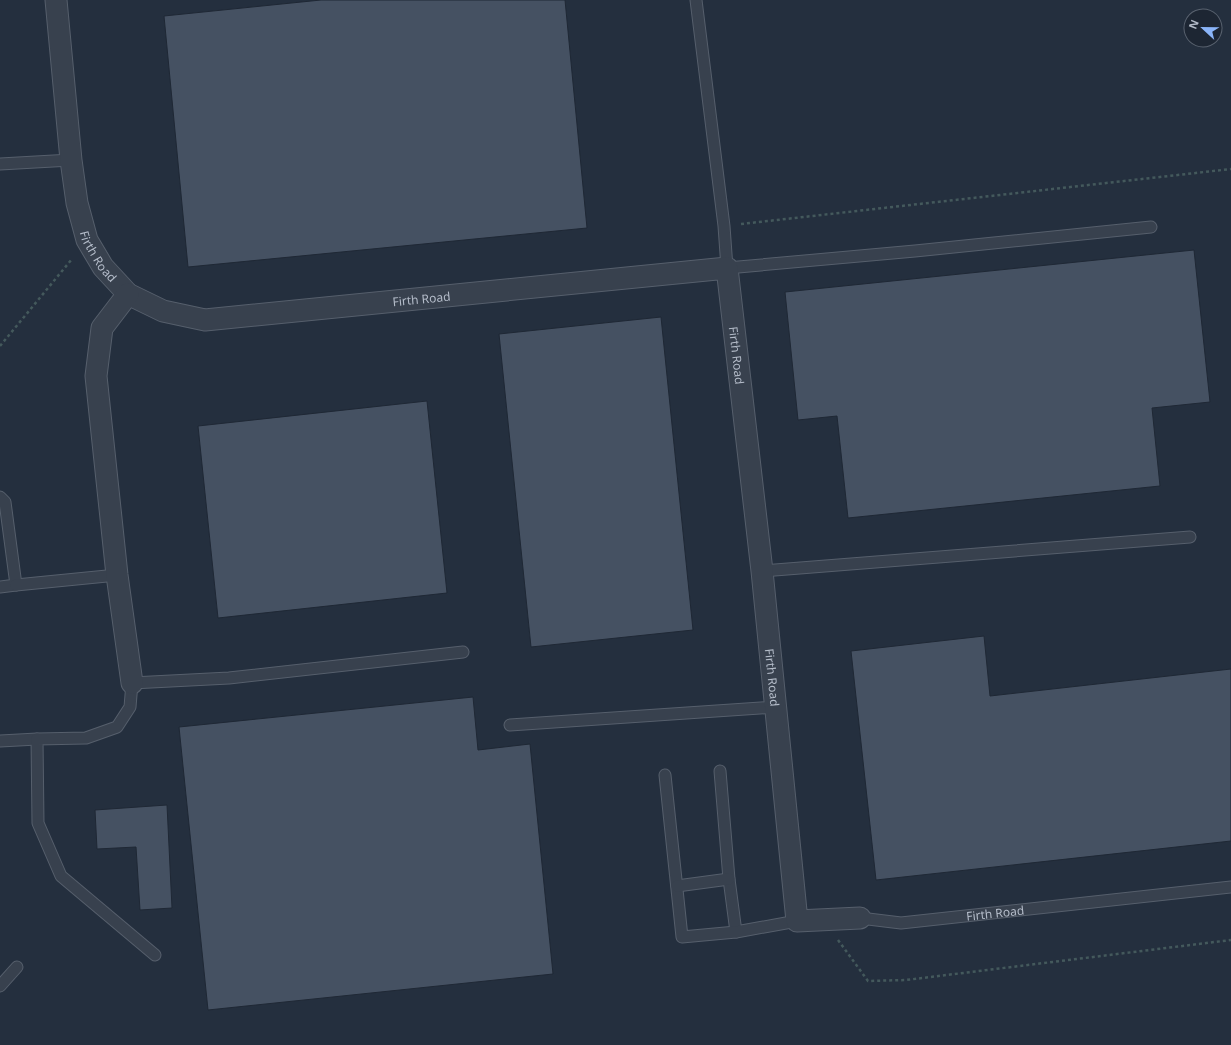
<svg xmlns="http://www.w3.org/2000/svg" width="1231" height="1045" viewBox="0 0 1231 1045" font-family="'Noto Sans',sans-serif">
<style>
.building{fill:#455162;stroke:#1f2835}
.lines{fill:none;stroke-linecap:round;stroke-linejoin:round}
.service-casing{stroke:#565f6c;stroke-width:13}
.minor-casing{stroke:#565f6c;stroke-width:23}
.path{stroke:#44595c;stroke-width:2.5;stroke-dasharray:3 3;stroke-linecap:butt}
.service{stroke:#38414e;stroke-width:11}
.minor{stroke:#38414e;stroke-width:21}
.labels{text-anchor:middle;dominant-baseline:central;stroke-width:3.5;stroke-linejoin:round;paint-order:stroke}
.street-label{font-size:12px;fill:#b4bcc9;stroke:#1d2633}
</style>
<rect width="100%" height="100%" fill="#242f3e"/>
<!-- building -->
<path class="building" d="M321 0H565L587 228 188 267 164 16Z
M1194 250 1210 402 1152 408 1160 486 848 518 837 416 798 420 785 292Z
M661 317 693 630 531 647 499 334Z
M427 401 447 593 218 618 198 426Z
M984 636 990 696 1231 669V841L876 880 851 651Z
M473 697 478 750 530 744 553 974 208 1010 179 727Z
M167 805 172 908 140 910 136 847 97 849 95 810Z"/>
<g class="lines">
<!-- service casing -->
<g class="service-casing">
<g id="service">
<path d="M696 0 724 226 727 268 915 251 1151 227"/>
<path d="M0 164 71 160"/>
<path d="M0 497 5 502 16 585 0 587"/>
<path d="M762 571 1190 537"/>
<path d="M16 585 117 575"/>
<path d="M510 725 776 707"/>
<path d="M0 741 37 739"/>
<path d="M720 771 729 879 736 932"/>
<path d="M665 775 682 937 736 932 797 921"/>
<path d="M677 886 729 879"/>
<path id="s1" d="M860 918 901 923 1231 887"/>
<path d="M155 955 61 876 38 823 37 739 86 738 117 727 130 707 132 683 229 678 463 652"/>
<path d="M0 986 17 967"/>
</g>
</g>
<!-- minor casing -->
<g class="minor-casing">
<g id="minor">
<path id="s2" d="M56 0 71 160 77 203 87 240 103 267 128 294 163 311 205 320 727 268 762 571 797 921 860 918"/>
<path d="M128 294 102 328 96 376 117 575 132 683"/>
</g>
</g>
<!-- path -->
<path class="path" d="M741 224 1231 169
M0 346 72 259
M838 940 868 981 906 980 1231 940"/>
<!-- service -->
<use href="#service" class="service"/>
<!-- minor -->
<use href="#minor" class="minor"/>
</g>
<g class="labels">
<!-- street labels -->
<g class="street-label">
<text stroke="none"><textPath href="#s2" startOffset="262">Firth Road</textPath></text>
<text stroke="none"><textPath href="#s2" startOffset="610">Firth Road</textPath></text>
<text stroke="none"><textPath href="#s2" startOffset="1005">Firth Road</textPath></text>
<text stroke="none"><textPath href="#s2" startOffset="1329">Firth Road</textPath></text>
<text stroke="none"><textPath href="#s1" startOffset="136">Firth Road</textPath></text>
</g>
</g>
<!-- north arrow -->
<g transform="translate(1203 28) rotate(292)"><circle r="19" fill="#1d2633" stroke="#59626f"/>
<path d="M0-3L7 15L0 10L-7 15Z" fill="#8ab4f8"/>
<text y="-6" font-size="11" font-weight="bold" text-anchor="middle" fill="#b4bcc9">N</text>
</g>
</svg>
